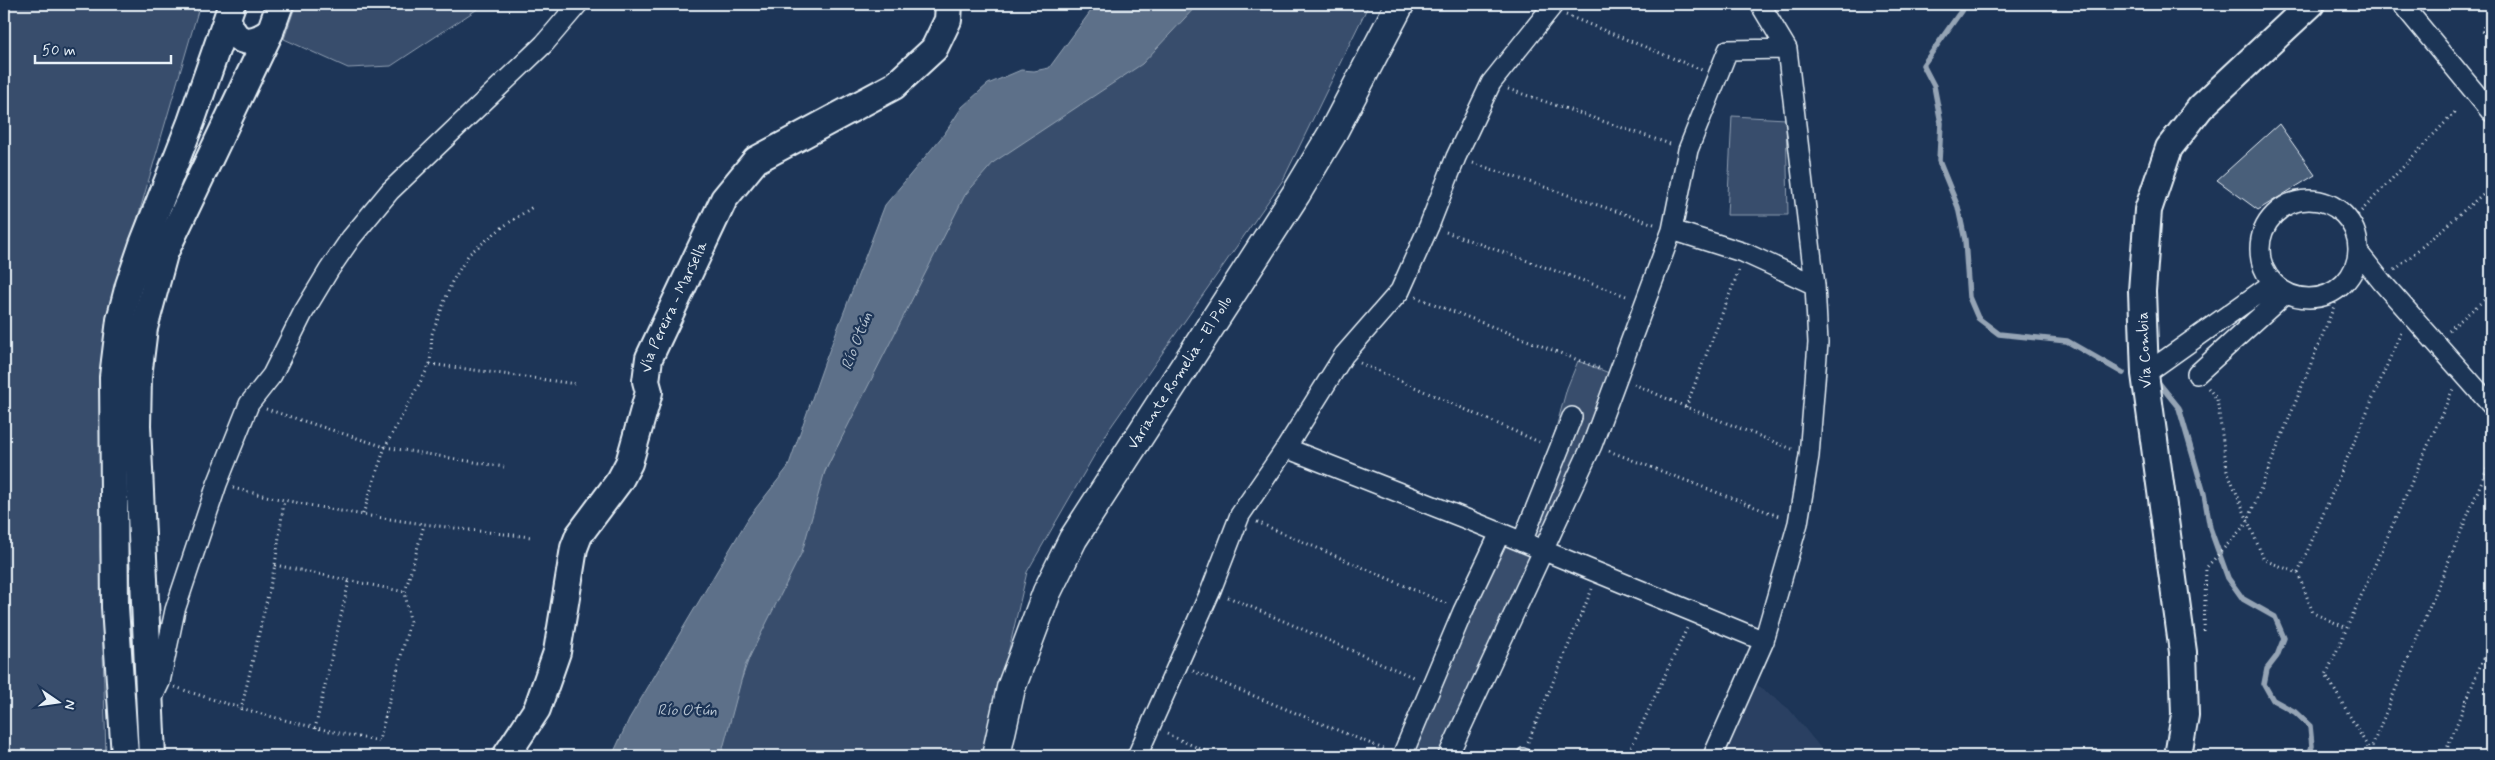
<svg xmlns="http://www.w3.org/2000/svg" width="2495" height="760" viewBox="0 0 2495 760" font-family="Mynerve,sans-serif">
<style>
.built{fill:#2a4162}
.green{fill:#374d6c;stroke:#909fb2}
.water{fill:#5d7089;stroke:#95a4b5}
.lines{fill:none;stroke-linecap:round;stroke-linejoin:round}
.stream{stroke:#95a4b5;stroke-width:5.5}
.building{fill:#495e7a;stroke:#e8f1f8}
.lane-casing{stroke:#e8f1f8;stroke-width:12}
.street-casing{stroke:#e8f1f8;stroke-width:22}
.secondary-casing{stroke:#e8f1f8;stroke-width:30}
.highway-casing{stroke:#e8f1f8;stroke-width:31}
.path{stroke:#e8f1f8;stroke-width:3;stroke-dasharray:1 4;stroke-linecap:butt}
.lane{stroke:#1d3557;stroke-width:9}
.street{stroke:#1d3557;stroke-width:19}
.secondary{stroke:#1d3557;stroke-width:26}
.highway{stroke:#1d3557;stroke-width:28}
.labels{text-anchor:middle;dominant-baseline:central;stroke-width:4.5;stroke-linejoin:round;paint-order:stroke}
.street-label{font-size:15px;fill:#e8f1f8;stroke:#1d3557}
.water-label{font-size:16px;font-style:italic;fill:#b7c4d1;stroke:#1d3557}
</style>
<rect width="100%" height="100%" fill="#1d3557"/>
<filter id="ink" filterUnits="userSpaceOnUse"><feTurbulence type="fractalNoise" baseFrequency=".02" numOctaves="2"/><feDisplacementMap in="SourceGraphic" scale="10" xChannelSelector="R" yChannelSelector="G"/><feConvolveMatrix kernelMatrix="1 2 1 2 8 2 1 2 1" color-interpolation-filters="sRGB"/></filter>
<g filter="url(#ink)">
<!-- built -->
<path class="built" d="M1749 679 1789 709 1827 756H1713Z"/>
<!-- green -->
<path class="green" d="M4 4H200L128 251 106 428 100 546 106 756H4Z
M296 4H485L391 66 348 68 284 39Z
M1153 4H1369L1283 180 1110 428 1027 572 984 756H705L742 678 786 554 841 438 880 327 993 139Z
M1732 116 1786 119 1788 215H1727Z
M1578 361 1617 376 1448 756H1402L1500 533 1514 539 1551 446 1567 388Z"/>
<!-- water -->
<path class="water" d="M1096 4H1198L1142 64 994 162 965 195 825 471 802 552 745 666 721 756H612L629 719 749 517 788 467 824 364 885 205 945 133 962 107 988 84 1021 70 1034 71 1049 68Z"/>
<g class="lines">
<!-- stream -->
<path class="stream" d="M1966 4 1923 65 1934 86 1941 123 1939 161 1958 207 1965 240 1969 297 1978 318 1999 334 2067 341 2123 373
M2154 377 2179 408 2204 494 2210 528 2228 578 2243 599 2275 617 2284 638 2277 656 2267 669 2264 684 2273 700 2295 712 2310 726 2312 746 2309 756"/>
</g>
<!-- building -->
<path class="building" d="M2279 124 2315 175 2258 210 2217 180Z"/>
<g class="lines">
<!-- lane casing -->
<g class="lane-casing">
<path id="lane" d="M1523 753 1531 756"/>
</g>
<!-- street casing -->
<g class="street-casing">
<path id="street" d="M2402 4 2491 112
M2260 249a49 49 0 1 1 98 0a49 49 0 1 1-98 0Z
M1672 230 1745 253 1815 285
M2358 252 2382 282 2491 405
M2145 374 2273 283
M2197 374 2286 293
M1286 448 1479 524 1764 641
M1522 542 1572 417
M152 699 160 682 175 610 217 484 249 404 272 375 303 313 329 270 351 238 390 191 544 44 578 4
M1137 756 1211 590 1240 515 1286 448 1344 355 1400 291 1429 226 1456 157 1491 83 1554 4
M1402 756 1463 611 1500 533
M1448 756 1592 445 1672 230 1688 150 1728 50 1787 49
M1713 756 1764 641 1798 523 1809 456 1818 343 1815 285 1787 49 1760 4"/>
</g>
<!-- secondary casing -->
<g class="secondary-casing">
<g id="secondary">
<path d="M228 20C235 45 251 45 270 32"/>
<path d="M125 756 115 607 113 377 120 320 129 285 143 244 191 122 232 4"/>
<path d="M152 756 137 425 138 377 144 328 164 254 270 32 280 4"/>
<path id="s1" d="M506 756 537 709 557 652 574 548 579 535 620 480 629 463 649 392 646 381 649 358 724 199 756 160 894 86 934 49 948 20 949 4"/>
<path d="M2178 756 2185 715 2183 652 2145 374 2142 291 2148 210 2169 148 2200 108 2311 4"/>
</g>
</g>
<!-- highway casing -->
<g class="highway-casing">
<g id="highway">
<path id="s2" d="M996 756 1011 688 1047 592 1073 539 1296 194 1332 134 1400 4"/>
</g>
</g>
<!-- path -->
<path class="path" d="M2491 8 2482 31 2491 35
M1566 15 1702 70
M1508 89 1673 145
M1473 163 1657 225
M2351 222 2456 111
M1446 232 1629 297
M2395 270 2491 187
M1416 297 1601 369
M2449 330 2491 294
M1360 363 1539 442
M430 364 576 384
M1634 384 1686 407 1792 449
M2208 388 2217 399 2227 470 2264 560 2298 573 2313 613 2347 628
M1686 407 1739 270
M266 409 385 447 504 467
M1609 451 1781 517
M233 488C331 513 431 526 531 537
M363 514 385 447 430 364 432 334 452 282 469 254 504 226 534 206
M1257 522 1447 604
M275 565 405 592
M2298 573 2402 330
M1228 597 1415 678
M2204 631 2206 568 2247 523 2343 284
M1193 671 1386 750
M175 687C242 710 309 728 379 741L410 621 405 592 424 525
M241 710 275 565 284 501
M315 729 349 581
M1167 734 1216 756
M1528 742 1592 589
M2370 751 2491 459
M1627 756 1687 628
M2373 756 2326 675 2453 389
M2444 756 2491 639"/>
<!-- lane -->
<use href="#lane" class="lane"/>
<!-- street -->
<use href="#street" class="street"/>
<!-- secondary -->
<use href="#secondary" class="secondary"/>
<!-- highway -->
<use href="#highway" class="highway"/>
</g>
</g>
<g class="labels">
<!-- street labels -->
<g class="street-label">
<text stroke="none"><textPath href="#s1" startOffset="489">Vía Pereira - Marsella</textPath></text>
<text transform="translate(2145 350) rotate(-93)">Vía Combia</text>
<text stroke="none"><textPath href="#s2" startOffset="429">Variante Romelia - El Pollo</textPath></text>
</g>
<!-- water labels -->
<g class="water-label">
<text transform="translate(857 341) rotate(-69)">Río Otún</text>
<text x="687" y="710">Río Otún</text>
</g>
</g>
<!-- margin -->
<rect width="2495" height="760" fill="none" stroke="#1d3557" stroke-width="20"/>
<rect x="10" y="10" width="2475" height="740" fill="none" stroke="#e8f1f8" stroke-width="2" filter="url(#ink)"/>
<!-- north arrow -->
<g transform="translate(58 702) rotate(103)" stroke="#1d3557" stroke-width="4" paint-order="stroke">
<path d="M0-4L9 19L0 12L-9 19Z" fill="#e8f1f8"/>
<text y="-8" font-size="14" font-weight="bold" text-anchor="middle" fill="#e8f1f8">N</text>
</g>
<!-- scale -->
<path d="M35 55v8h136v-8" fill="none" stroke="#e8f1f8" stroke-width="2.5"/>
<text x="42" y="55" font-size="15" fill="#e8f1f8" stroke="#1d3557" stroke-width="4" paint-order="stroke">50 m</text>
</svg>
